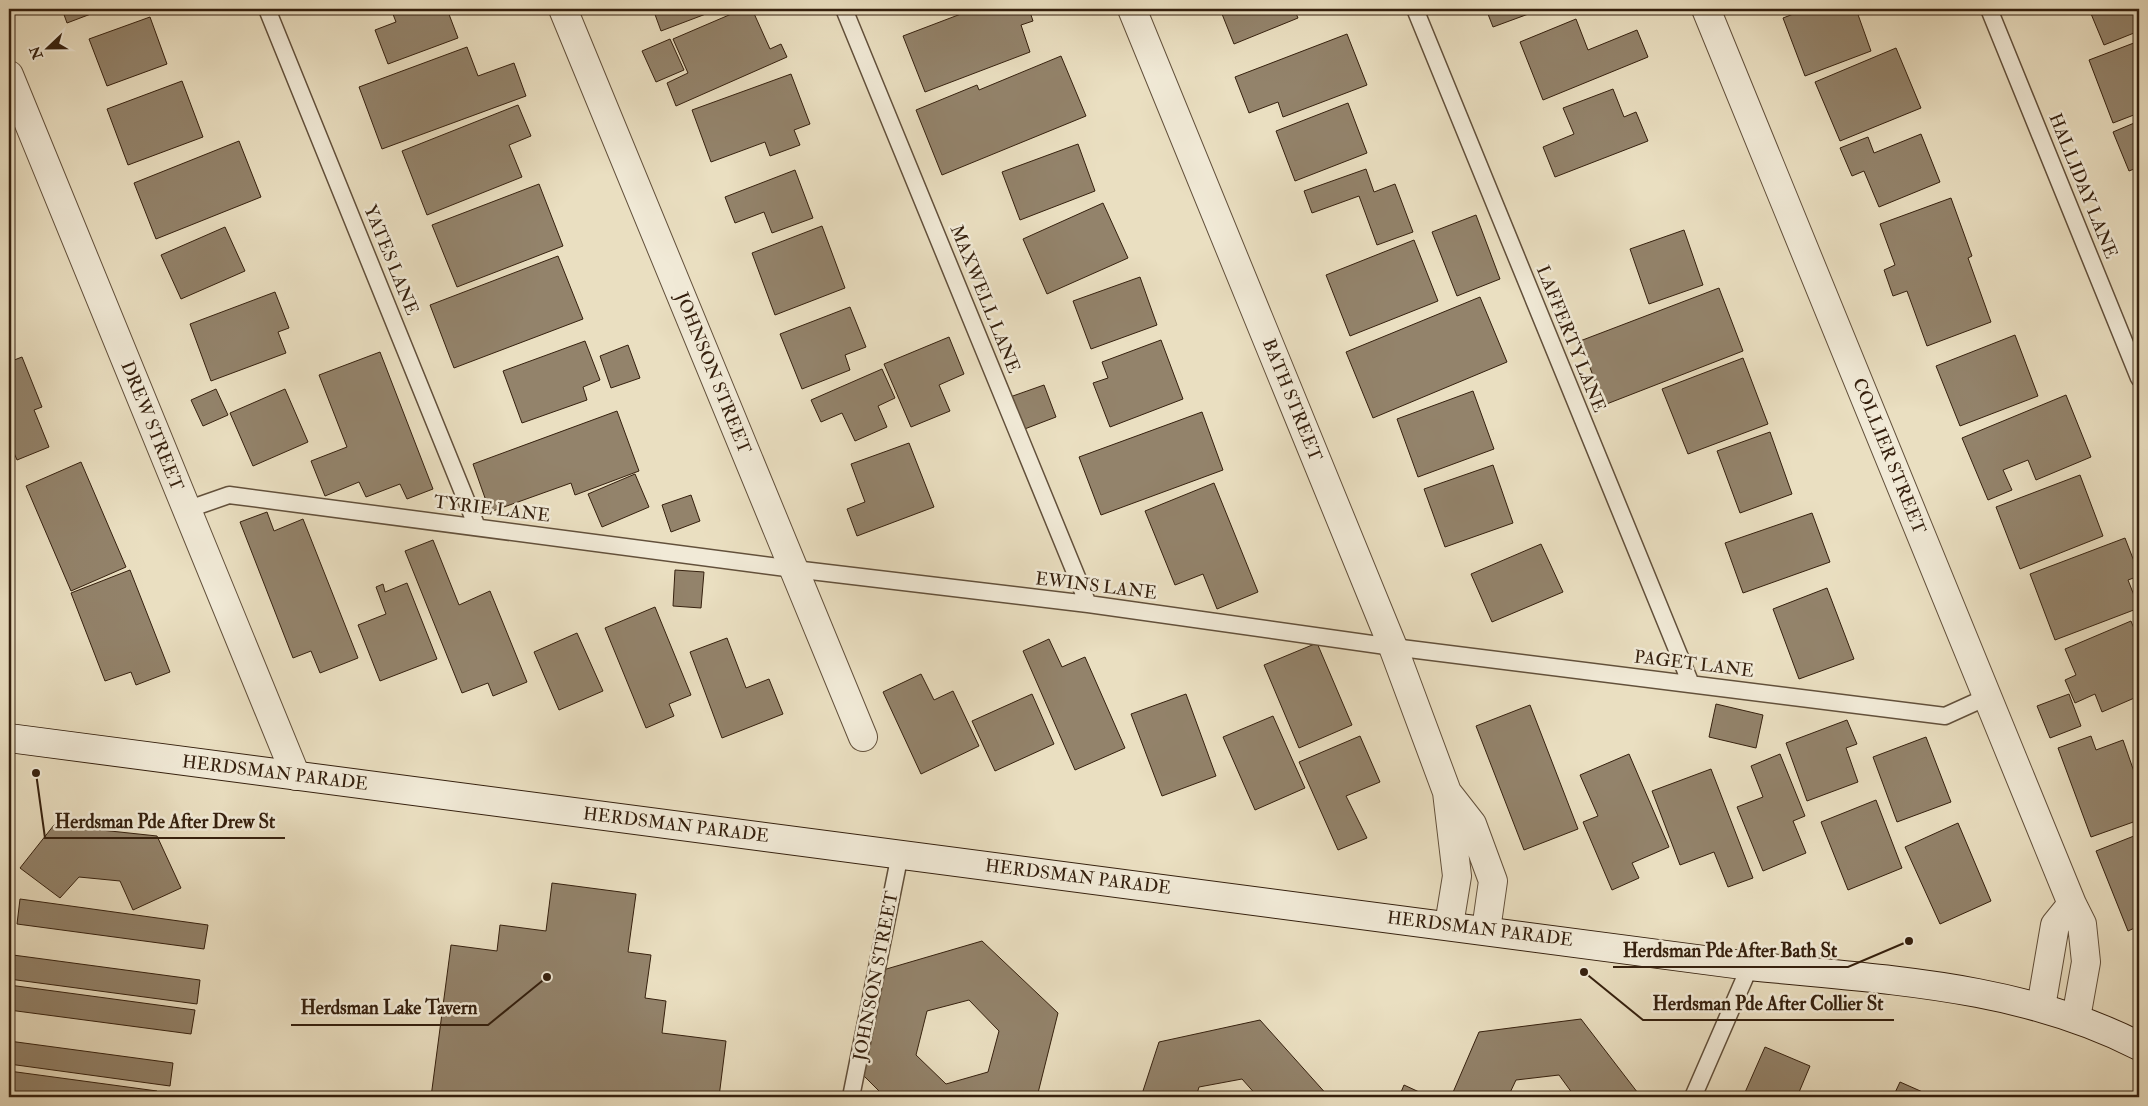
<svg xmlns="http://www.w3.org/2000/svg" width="2148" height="1106" viewBox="0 0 2148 1106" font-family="'IM FELL Double Pica',serif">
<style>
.building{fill:#93836b;stroke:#35200e;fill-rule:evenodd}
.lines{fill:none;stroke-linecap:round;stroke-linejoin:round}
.lane-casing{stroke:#62503b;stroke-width:19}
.street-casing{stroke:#62503b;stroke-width:30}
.secondary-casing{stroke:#35200e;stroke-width:30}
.lane{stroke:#f1ead7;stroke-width:16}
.street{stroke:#f1ead7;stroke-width:28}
.secondary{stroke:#f1ead7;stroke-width:28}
.labels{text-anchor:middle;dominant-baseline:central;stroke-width:5;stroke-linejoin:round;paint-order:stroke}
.street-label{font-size:18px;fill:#35200e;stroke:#f1ead7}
.leader{fill:none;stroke:#35200e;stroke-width:2}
.callout-dot{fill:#35200e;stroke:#f1ead7;stroke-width:2}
.callout-label{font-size:19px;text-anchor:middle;font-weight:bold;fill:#35200e;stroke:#f1ead7;stroke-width:5;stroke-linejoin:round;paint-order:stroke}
</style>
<rect width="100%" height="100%" fill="#eadfc1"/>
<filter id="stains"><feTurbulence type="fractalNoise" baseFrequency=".004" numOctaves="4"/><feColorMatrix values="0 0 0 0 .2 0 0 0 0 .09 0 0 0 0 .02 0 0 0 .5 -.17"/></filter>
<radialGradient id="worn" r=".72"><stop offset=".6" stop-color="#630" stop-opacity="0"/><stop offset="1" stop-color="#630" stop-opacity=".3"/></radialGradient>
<!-- building -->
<path class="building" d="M62 9H104L67 23Z
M391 9H447L458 38 388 64 375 30 396 22Z
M653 9H719L661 31Z
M743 9H752L770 49 781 44 787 57 676 106 667 83 688 73 673 39Z
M974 9H1029L1033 21 1021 25 1030 52 925 92 903 36Z
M1220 9H1294L1298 18 1234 44Z
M1486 9H1542L1493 27Z
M1806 9H1856L1871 51 1805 76 1783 18Z
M2089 9H2139V31L2104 45Z
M150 17 167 64 107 86 89 39Z
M1576 19 1588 50 1637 30 1648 57 1543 100 1520 42Z
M1347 34 1367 85 1283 117 1278 102 1249 113 1235 77Z
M670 39 684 70 656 82 642 51Z
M2139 41V113L2113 123 2089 60Z
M467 47 478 76 514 63 526 96 382 149 359 87Z
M1896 48 1921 108 1840 141 1815 82Z
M1061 56 1086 116 942 175 916 110 977 85 979 90Z
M791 74 810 124 794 130 800 145 770 156 765 142 711 162 692 110Z
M182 81 203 137 128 165 107 109Z
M1613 89 1624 117 1636 112 1648 141 1555 177 1543 147 1574 134 1563 108Z
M1348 103 1367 153 1295 181 1276 131Z
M518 105 531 136 509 145 522 177 427 215 402 151Z
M2139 121V167L2129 171 2113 132Z
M1921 134 1940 182 1879 207 1864 171 1852 176 1840 148 1868 137 1874 153Z
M239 141 261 197 156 239 134 183Z
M1078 144 1095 191 1020 220 1002 172Z
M1366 169 1374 192 1395 184 1413 232 1377 245 1359 196 1312 213 1304 191Z
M795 170 813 218 772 233 764 212 735 223 725 197Z
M539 184 563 246 457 287 432 225Z
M1951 198 1972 256 1968 258 1991 322 1927 346 1907 291 1893 296 1884 270 1895 265 1880 224Z
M1103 203 1128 258 1047 294 1023 239Z
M1476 215 1500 279 1457 296 1432 232Z
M822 226 845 288 775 315 752 253Z
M225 227 245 271 181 299 161 255Z
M1684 230 1703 285 1649 304 1630 249Z
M1414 240 1438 301 1350 336 1326 275Z
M558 256 583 319 454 368 430 305Z
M1140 277 1157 325 1091 349 1073 301Z
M1719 288 1743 351 1604 405 1580 341Z
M275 292 289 328 278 332 286 353 211 381 190 324Z
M1480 297 1507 362 1373 418 1346 352Z
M850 307 866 347 845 355 850 370 802 389 780 334Z
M2015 335 2038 396 1960 426 1936 366Z
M949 337 964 374 939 385 950 411 911 427 884 364Z
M1161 340 1183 399 1110 427 1093 383 1108 378 1102 362Z
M585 341 600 380 583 387 587 400 522 423 503 371Z
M628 345 640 378 611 388 600 356Z
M380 352 433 489 407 499 400 484 366 497 359 482 325 496 311 461 347 447 319 375Z
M22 357 42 407 34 410 49 447 17 460 9 441V362Z
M1743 358 1768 424 1688 454 1662 389Z
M882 369 895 398 878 406 887 427 855 441 842 413 821 422 811 400Z
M1044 385 1056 417 1022 430 1010 397Z
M216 389 228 415 203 426 191 400Z
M285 389 308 442 253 466 230 413Z
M1473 391 1494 449 1418 477 1397 419Z
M2066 395 2091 457 2036 480 2028 460 2003 470 2012 490 1988 500 1962 438Z
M617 411 639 471 575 495 571 483 490 512 473 464Z
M1202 412 1223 470 1101 515 1079 457Z
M1770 432 1792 494 1740 513 1717 451Z
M909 443 934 507 857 536 847 509 865 502 851 464Z
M81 462 126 567 71 591 26 486Z
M1493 465 1513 523 1445 547 1424 489Z
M635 474 649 507 602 527 588 494Z
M2080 475 2103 536 2020 569 1996 507Z
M1214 483 1258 592 1217 609 1203 574 1175 585 1145 511Z
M691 495 700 521 671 532 662 505Z
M267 512 274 531 303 519 358 658 320 673 311 651 293 658 240 522Z
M1812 513 1830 562 1743 593 1725 543Z
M2125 538 2139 574V576L2128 580 2139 608 2055 640 2030 574Z
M433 540 459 605 490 591 527 682 493 696 488 683 462 693 405 551Z
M1541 544 1563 592 1492 622 1471 574Z
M130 570 170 672 136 685 131 672 105 681 71 593Z
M675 570 704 572 701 608 673 606Z
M407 583 437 659 380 681 358 625 386 614 376 587 383 584 385 592Z
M1827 588 1854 659 1799 679 1773 609Z
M655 607 691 695 669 704 674 716 646 728 605 628Z
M2131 621 2139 641V674L2136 675 2139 682V696L2102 712 2095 694 2075 703 2065 680 2076 675 2065 649Z
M577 633 603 691 559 710 534 652Z
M727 638 746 688 769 679 783 714 722 738 690 652Z
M1049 639 1062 667 1085 657 1125 748 1075 770 1023 651Z
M1317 643 1352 725 1299 748 1264 665Z
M921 674 934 700 953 691 979 746 921 774 883 692Z
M1032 694 1054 744 995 771 972 721Z
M1186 694 1216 776 1162 796 1131 714Z
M2069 694 2081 726 2050 738 2037 706Z
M1716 704 1763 715 1756 748 1709 737Z
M1530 705 1578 829 1524 850 1476 726Z
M1273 716 1305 788 1255 810 1223 737Z
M1847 720 1857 744 1846 748 1858 782 1807 801 1786 743Z
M1360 736 1380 782 1346 796 1367 838 1338 850 1299 762Z
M2091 736 2096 750 2123 740 2139 786V820L2091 837 2058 748Z
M1926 737 1951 802 1897 822 1873 757Z
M1629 754 1669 847 1632 863 1639 878 1612 890 1583 822 1598 816 1580 775Z
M1780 754 1805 816 1793 821 1806 853 1763 871 1737 807 1763 797 1751 766Z
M1711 769 1753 878 1728 887 1714 852 1680 865 1652 791Z
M1876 800 1902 868 1848 890 1821 822Z
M1958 823 1991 901 1940 924 1905 847Z
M54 825 157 836 181 888 133 910 120 881 79 877 60 898 20 868Z
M2139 834V926L2128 931 2096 851Z
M552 883 636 894 628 952 651 955 645 998 666 1001 662 1033 726 1041 719 1097H431L451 945 497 951 500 925 546 931Z
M20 899 208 925 204 949 17 924Z
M982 941 1058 1013 1037 1097H885L858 1070 883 970ZM969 1000 999 1031 988 1072 946 1084 916 1055 927 1011Z
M13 955 200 980 197 1004 9 979Z
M9 985 195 1010 191 1034 9 1010Z
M1581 1019 1641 1097H1575L1559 1075 1516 1080 1508 1097H1451L1479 1032Z
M1260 1020 1329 1097H1258L1242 1079 1199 1087 1196 1097H1141L1159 1042Z
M9 1041 173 1063 170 1086 9 1064Z
M1765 1047 1810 1066 1797 1097H1743Z
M9 1071 157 1091V1097L9 1096Z
M1900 1082 1934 1097H1893Z
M1404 1085 1430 1097H1399Z"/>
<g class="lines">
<!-- lane casing -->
<g class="lane-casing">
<path id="lane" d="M267 9 477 527
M844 9 1088 604
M1415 9 1691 684
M1989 9 2139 378
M186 510 229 495 794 569 1088 604 1393 647 1945 716 1987 697
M851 1097 900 854
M1693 1097 1750 966"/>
</g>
<!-- street casing -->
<g class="street-casing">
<path id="street" d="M563 9 863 737
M1132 9 1393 647 1447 792 1457 876 1449 925
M1706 9 2072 904 2082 924 2086 962 2076 1018
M9 75 296 776
M1447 792 1472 824 1493 881 1486 930
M2041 1007 2055 925 2072 904"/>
</g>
<!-- secondary casing -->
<g class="secondary-casing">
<path id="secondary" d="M9 738 1750 966C1882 980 2018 984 2139 1046"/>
</g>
<!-- lane -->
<use href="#lane" class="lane"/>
<!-- street -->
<use href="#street" class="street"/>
<!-- secondary -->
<use href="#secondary" class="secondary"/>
</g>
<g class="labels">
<!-- street labels -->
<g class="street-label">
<text transform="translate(2083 186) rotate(68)">HALLIDAY LANE</text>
<text transform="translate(391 260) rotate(68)">YATES LANE</text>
<text transform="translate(985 299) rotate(68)">MAXWELL LANE</text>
<text transform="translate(1571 339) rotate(68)">LAFFERTY LANE</text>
<text transform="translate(713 373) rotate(68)">JOHNSON STREET</text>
<text transform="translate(1292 400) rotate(68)">BATH STREET</text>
<text transform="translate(152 426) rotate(68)">DREW STREET</text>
<text transform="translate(1889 456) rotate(68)">COLLIER STREET</text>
<text transform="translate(492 509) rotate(7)">TYRIE LANE</text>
<text transform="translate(1096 586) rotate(7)">EWINS LANE</text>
<text transform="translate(1694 664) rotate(7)">PAGET LANE</text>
<text transform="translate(275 773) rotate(7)">HERDSMAN PARADE</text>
<text transform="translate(676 825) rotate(7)">HERDSMAN PARADE</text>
<text transform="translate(1078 877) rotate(7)">HERDSMAN PARADE</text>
<text transform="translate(1480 929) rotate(7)">HERDSMAN PARADE</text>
<text transform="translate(876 976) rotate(-79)">JOHNSON STREET</text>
</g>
</g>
<!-- callouts -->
<path class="leader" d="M36 773L45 838H285M1909 941L1848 967H1613M1584 972L1643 1020H1894M547 977L488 1025H291"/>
<g class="callout-dot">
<circle cx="36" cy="773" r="5"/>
<circle cx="1909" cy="941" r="5"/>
<circle cx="1584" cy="972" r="5"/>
<circle cx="547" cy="977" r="5"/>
</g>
<g class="callout-label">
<text x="165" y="828">Herdsman Pde After Drew St</text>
<text x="1730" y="957">Herdsman Pde After Bath St</text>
<text x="1768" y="1010">Herdsman Pde After Collier St</text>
<text x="389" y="1014">Herdsman Lake Tavern</text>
</g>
<!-- margin -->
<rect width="2148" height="1106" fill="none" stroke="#eadfc1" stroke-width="30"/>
<rect x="10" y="10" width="2128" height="1086" fill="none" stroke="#35200e" stroke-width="2.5"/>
<rect x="15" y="15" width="2118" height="1076" fill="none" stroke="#35200e"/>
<!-- north arrow -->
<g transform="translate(48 48) rotate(248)" stroke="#f1ead7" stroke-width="4" paint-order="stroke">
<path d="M0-4L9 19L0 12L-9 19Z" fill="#35200e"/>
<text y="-8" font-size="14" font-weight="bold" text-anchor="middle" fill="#35200e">N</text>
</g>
<rect width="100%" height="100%" filter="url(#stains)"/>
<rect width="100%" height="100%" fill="url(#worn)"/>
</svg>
